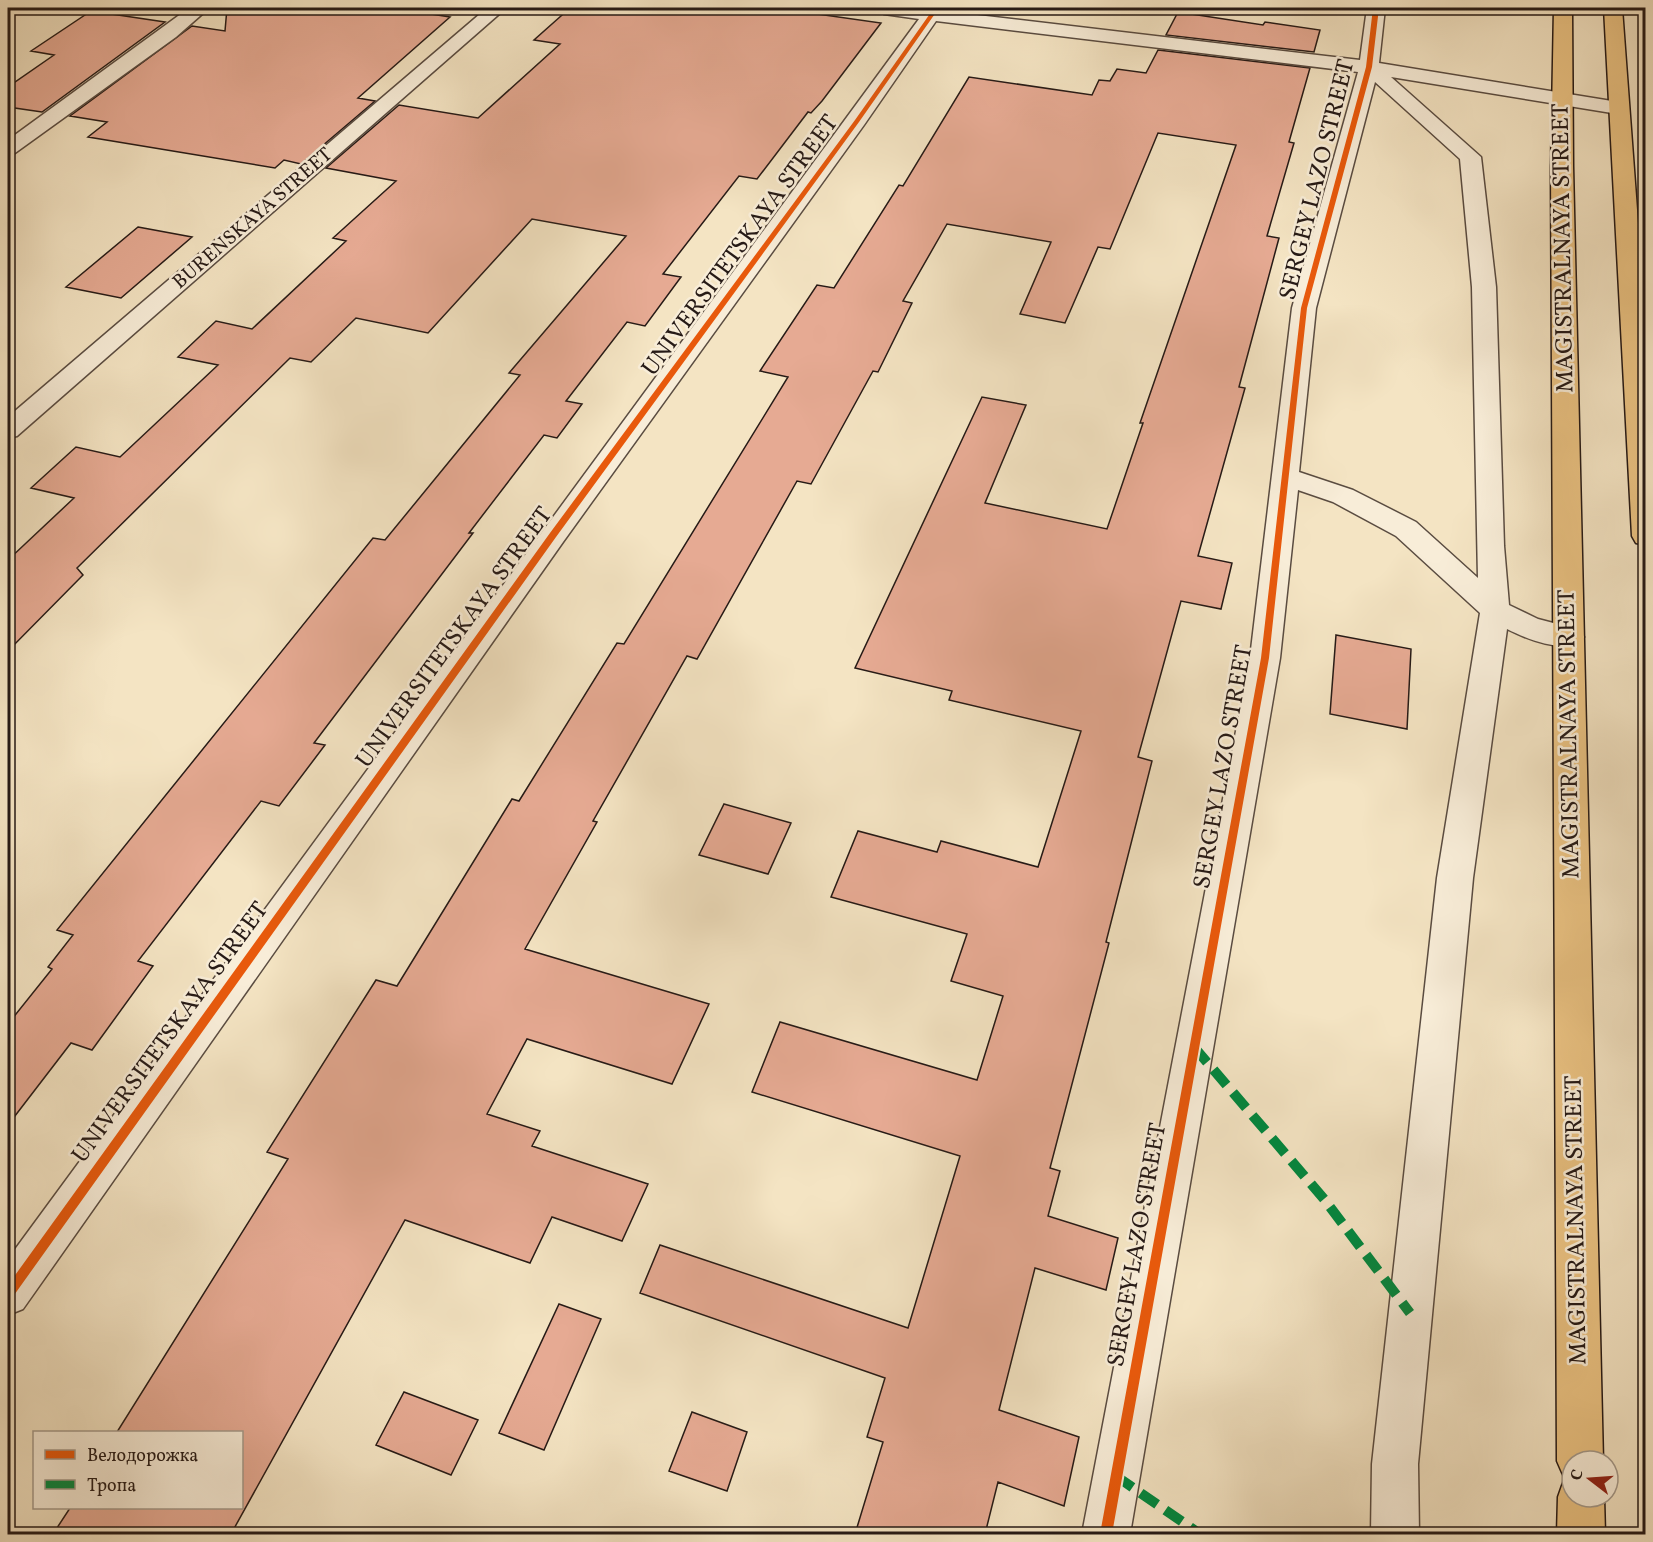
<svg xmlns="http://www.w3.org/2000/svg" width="1653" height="1542" viewBox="0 0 1653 1542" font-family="Vollkorn,serif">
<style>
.building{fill:#e6aa93;stroke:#261a16;stroke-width:1.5}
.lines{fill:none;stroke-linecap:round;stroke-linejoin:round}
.minor-casing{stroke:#5a4c41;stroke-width:3}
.major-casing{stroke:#261a16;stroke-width:3}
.minor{fill:#f8edd8;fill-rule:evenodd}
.major{fill:#eac282;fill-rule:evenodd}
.quiet{stroke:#00873e;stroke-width:10;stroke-dasharray:20 10;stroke-linecap:butt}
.cycleway-casing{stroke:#f8edd8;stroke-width:4}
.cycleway{fill:#e8590c;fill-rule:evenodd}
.labels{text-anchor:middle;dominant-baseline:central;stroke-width:5;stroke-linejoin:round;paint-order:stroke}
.far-street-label{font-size:20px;fill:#261a16;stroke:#f8edd8}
.street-label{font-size:24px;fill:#261a16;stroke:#f8edd8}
</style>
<rect width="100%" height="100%" fill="#f4e4c3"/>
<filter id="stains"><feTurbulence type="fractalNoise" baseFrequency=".00333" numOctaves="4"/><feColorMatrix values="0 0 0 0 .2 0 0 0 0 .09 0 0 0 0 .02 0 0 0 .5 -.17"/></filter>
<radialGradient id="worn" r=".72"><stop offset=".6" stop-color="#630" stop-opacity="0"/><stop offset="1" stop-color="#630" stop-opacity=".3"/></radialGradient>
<!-- building -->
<path class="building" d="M227 8H393L450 17 358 98 375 101 301 164 284 160 275 168 88 137 107 122 70 116 192 26 225 31Z
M570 8 619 10 622 8H775L881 23 822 101 811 113 808 112 757 179 739 176 663 274 681 277 645 326 627 322 566 401 582 404 557 438 544 435 469 533H473L314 743 325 745 279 806 261 801 138 961 153 966 92 1050 71 1043 8 1125V1024L52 969 48 967 73 935 57 930 373 538 385 540 520 375 509 373 626 236 532 219 428 333 356 318 311 362 290 358 77 568 83 575 8 651V560L74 498 31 488 76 447 120 457 218 365 178 357 216 321 252 329 346 241 333 238 396 181 326 168 399 105 478 118 560 44 534 40Z
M91 11 165 22 42 112 8 107V87L54 55 31 51Z
M1178 12 1263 25 1265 22 1320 30 1314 52 1166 35Z
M1158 50 1310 68 1289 142 1294 143 1267 236 1279 238 1239 387 1245 388 1198 556 1232 563 1221 609 1181 601 1138 757 1152 761 1106 942 1109 943 1050 1168 1060 1171 1048 1216 1118 1238 1106 1290 1035 1268 999 1410 1079 1437 1064 1506 998 1482 985 1534H855L883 1442 867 1437 885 1378 640 1293 660 1245 908 1328 960 1156 752 1092 780 1022 977 1080 1003 996 951 981 967 934 831 897 858 831 937 852 941 841 1038 867 1081 731 949 700 952 691 855 668 982 397 1026 405 985 503 1107 529 1143 423H1140L1236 145 1158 133 1110 249 1098 247 1065 323 1020 314 1051 242 947 224 903 301 912 303 878 372 873 371 811 484 797 481 697 659 687 656 593 821 597 822 525 949 709 1004 672 1084 527 1039 487 1114 540 1131 532 1146 648 1184 622 1241 552 1217 530 1263 405 1220 231 1534H53L70 1508H242V1432H117L288 1159 267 1152 376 980 397 986 512 799 519 801 617 643 624 644 788 377 760 371 817 285 834 288 899 185 903 186 969 77 1092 95 1099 80 1110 81 1117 69 1146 73Z
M138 227 192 237 121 298 66 287Z
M1336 635 1411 649 1407 729 1330 714Z
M724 804 791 823 768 874 699 855Z
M559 1304 601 1319 544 1450 499 1433Z
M404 1392 478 1420 451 1475 376 1445Z
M692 1412 747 1432 727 1491 669 1471Z"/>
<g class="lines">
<!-- minor casing -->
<g class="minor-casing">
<path id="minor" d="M8 8H21L18 12 8 15Z
M189 8H209L176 37 15 153 8 155V140Z
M487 8H506L17 436 8 438V417Z
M875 8H945L943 11 1360 60 1367 8H1385L1379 63 1618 102 1625 104 1628 108 1625 112 1618 114 1391 77 1481 157 1496 287 1504 546 1509 605 1538 619 1580 630 1584 637 1580 644C1558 651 1527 639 1507 629L1473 878 1418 1464 1419 1534H1371L1372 1464 1437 878 1480 613 1396 536 1333 502 1298 490 1280 658 1130 1534H1082L1250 658 1292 308 1358 72 936 21 864 125 563 542 23 1309 8 1315V1259L919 19 884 14ZM1375 82 1460 159 1472 287 1478 578 1416 522 1353 490 1299 472 1316 308Z"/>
</g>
<!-- major casing -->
<g class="major-casing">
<path id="major" d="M1554 8H1572L1573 166 1603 1461H1572V1497H1604L1605 1534H1557L1558 1497 1564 1480 1568 1479 1564 1477 1557 1461 1551 166Z
M1604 8H1622L1646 331V545L1636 543 1632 536Z"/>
</g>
<!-- minor -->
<use href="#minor" class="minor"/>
<!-- major -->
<use href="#major" class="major"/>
<!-- quiet -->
<path class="quiet" d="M1194 1047 1324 1199 1410 1313
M1116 1476 1200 1534"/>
<!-- cycleway casing -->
<g class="cycleway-casing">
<path id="cycleway" d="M934 8H939L859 122 556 537 12 1298 8 1300V1285L550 533 855 120Z
M1373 8H1379L1372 67 1307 308 1269 658 1112 1534H1100L1261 658 1301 308 1366 67Z"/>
</g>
<!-- cycleway -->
<use href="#cycleway" class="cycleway"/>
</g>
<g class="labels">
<!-- far-street labels -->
<g class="far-street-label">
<text transform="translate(253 219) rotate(-41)">BURENSKAYA STREET</text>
</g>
<!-- street labels -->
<g class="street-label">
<text transform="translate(1318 180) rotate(-76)">SERGEY LAZO STREET</text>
<text transform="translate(741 246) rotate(-54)">UNIVERSITETSKAYA STREET</text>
<text transform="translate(1564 248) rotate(-91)">MAGISTRALNAYA STREET</text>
<text transform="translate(455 638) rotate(-54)">UNIVERSITETSKAYA STREET</text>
<text transform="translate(1570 734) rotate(-91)">MAGISTRALNAYA STREET</text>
<text transform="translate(1224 767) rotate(-80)">SERGEY LAZO STREET</text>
<text transform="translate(171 1033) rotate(-54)">UNIVERSITETSKAYA STREET</text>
<text transform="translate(1577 1220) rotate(-91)">MAGISTRALNAYA STREET</text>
<text transform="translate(1138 1245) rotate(-80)">SERGEY LAZO STREET</text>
</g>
</g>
<!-- margin -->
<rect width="1653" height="1542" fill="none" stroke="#f4e4c3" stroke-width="30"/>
<rect x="9" y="9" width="1635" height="1524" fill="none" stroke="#261a16" stroke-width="3"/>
<rect x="15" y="15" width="1623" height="1512" fill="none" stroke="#261a16" stroke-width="1.5"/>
<!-- legend -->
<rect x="33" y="1431" width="210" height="78" fill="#f8edd8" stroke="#a4998a" stroke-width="1.5"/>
<rect x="45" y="1450" width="30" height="9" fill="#e8590c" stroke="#a4998a" stroke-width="1.5"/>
<text x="87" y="1461" font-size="18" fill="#261a16">Велодорожка</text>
<rect x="45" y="1480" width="30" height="9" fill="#00873e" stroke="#a4998a" stroke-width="1.5"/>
<text x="87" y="1491" font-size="18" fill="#261a16">Тропа</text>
<!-- north arrow -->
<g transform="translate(1590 1479) rotate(287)"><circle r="28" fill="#f8edd8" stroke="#a4998a" stroke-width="1.5"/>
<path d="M0-4.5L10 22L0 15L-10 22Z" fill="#8f2418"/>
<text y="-9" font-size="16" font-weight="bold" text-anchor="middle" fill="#261a16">С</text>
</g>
<rect width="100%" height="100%" filter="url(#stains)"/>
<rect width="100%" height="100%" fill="url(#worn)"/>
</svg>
